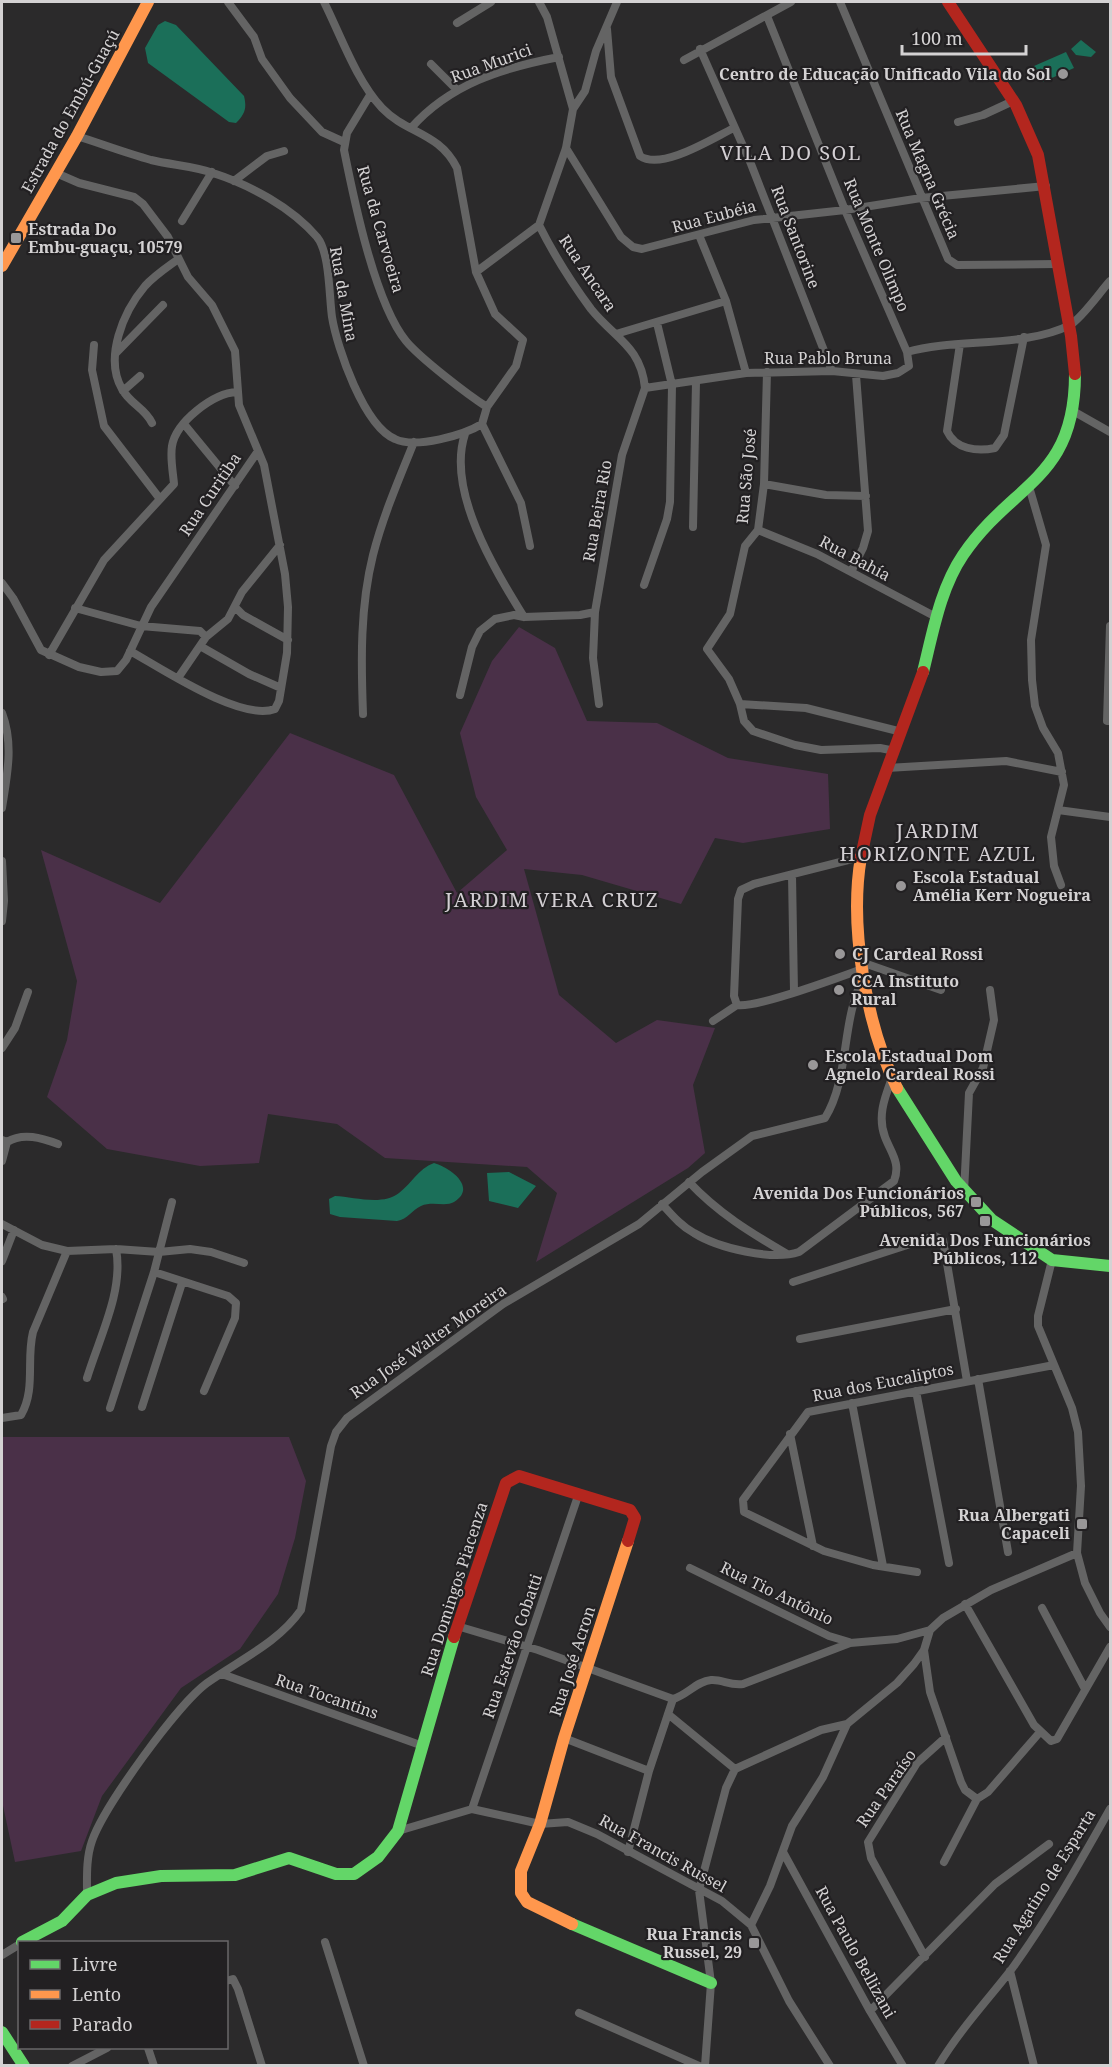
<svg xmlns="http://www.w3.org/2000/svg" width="1112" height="2067" viewBox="0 0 1112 2067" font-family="'Noto Serif',serif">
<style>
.green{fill:#4a3048}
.water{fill:#1b6f59}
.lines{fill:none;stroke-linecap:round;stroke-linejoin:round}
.street{stroke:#646464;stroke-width:8}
.fast{stroke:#63d668;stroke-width:12}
.slow{stroke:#ff974d;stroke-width:12}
.jam{stroke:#b3261e;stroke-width:12}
.poi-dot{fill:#999798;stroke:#222022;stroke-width:2}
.labels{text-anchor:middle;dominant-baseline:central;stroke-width:4.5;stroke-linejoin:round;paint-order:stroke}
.street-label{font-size:16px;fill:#d4d2d3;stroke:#222022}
.poi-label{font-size:16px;font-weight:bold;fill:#d4d2d3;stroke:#222022;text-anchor:start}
.quarter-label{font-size:20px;letter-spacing:1.5px;fill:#d3cfd3;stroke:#222022}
</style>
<rect width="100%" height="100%" fill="#2b2a2b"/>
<!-- green -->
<path class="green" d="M519 627 555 648 587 721 657 723 728 758 828 774 830 829 743 843 715 838 681 904 582 875 524 869 559 995 616 1043 657 1020 715 1028 693 1085 705 1153 688 1168 536 1262 557 1193 527 1167 385 1158 337 1124 268 1114 259 1163 200 1166 107 1149 47 1097 67 1040 77 981 41 850 160 903 290 733 394 775 457 893 507 850 476 797 460 733 492 661Z
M2 1437H289L306 1481 295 1538 278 1594 240 1649 181 1688 102 1796 81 1851 15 1862 2 1801Z"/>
<!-- water -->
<path class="water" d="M165 21 176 25 244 96C247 108 245 114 236 123L229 122 148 63 145 48 158 25Z
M1081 40 1096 52 1091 57 1076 55 1071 49Z
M1066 52 1074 68 1043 82 1034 66Z
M434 1163C449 1167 478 1187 454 1202 446 1207 432 1201 421 1206 412 1210 408 1219 397 1221L340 1217 330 1214 329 1199 335 1196C354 1197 383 1206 399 1193 412 1183 418 1169 434 1163Z
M509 1172 536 1186 518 1208 489 1201 487 1173Z"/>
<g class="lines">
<!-- street -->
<path class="street" d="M228 2 254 37 262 59 290 98 322 132 344 142
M324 2C341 36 356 80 382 108 407 134 439 132 457 168L476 272 495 314 523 340 516 366 487 407 482 424
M539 2 547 17 573 109
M840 2 948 259 957 265 1057 264
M457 23 491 2
M607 29 611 77 640 156C662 171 713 138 734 128
M700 49 751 164 832 371
M684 60 791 2
M431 64 457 90
M370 95 347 133 344 150C354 200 375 303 406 341 420 358 468 395 487 407
M958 122 983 115 1011 102
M411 128C450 84 502 68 559 57
M77 136C102 144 126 153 151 160 171 165 194 166 213 173 250 185 291 207 317 237 330 253 329 296 332 317 337 348 364 426 395 439 416 449 464 435 482 424
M566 148 621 237 633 247 642 249 754 220 845 210 921 198 1046 186
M56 173 79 183 134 197 143 204 168 237 188 277 212 305 235 351 239 405 264 465 285 574 288 607 287 653 279 701 275 709C241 722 161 668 130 651
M234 181 267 156 284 151
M182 221 212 172
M539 225C554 255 571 282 591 309 614 338 641 346 645 388L622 455 595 612 593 658 599 704
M699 235 726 301 746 373
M476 272 539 225 566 148 573 109 585 91 596 51 617 2
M616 334 726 301
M960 344 947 431C955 449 977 452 995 448L1004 435 1024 337
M94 345 92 370 104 426 160 499
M907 352C956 338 1025 348 1070 325 1082 318 1100 292 1110 281
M116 353 163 305
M767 372 764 484 758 530 745 546 730 614 707 649 729 679 740 704 744 721 753 731 795 745 821 750 880 748 895 751
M645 388 746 373 832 371 883 376 898 373 909 366 907 352 845 210 767 16
M123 391 140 376
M1073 411 1110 432
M152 423C145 408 130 404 122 389 104 358 123 312 145 286 154 276 166 268 177 260
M184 424 235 486
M482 424 521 503 530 546
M465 434C446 491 495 570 524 617
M764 484 826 495 866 496
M1030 490 1046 545 1031 640 1032 680 1035 706 1043 728 1058 753 1064 785 1051 837 1054 866 1061 885
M693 527 696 382
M758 530 817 554 936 617
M851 572 863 548 868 531 856 375
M2 583 13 598 41 650 79 667 101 672 117 671 126 660 151 607 258 451
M644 585 667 519 670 502 672 385 657 323
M75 608 141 626 200 631 206 637
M236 608 243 615 288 640
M200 646 249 674 281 688
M49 655 104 560 174 484C173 472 170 458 172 446 176 422 213 393 237 392
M178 678 206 637 228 619 242 592 280 545
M460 695 472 647 480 631 495 619 514 615 524 617 580 615 595 612
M740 704 806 708 902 732
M2 713C14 745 7 775 2 808
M363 714C361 661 360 607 373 555 383 516 399 479 414 442
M1107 721 1110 626
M887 768 1006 761 1062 772
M1058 810 1110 817
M2 861 4 901 2 921
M792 875 794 992
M864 963 941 990
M737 1005 734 996 738 899 741 890 754 884 860 857
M737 1005C756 1009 842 976 865 968
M713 1021 737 1005
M2 1048 15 1028 28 992
M2 1140 7 1142C23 1132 42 1138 58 1144
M2 1161 7 1142
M689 1182C718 1213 751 1233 787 1254
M964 1192 969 1093 983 1068 994 1020 990 990
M662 1204C672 1215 681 1226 694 1233 718 1248 772 1261 799 1252L894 1181C901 1163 891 1153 885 1137 877 1116 885 1097 892 1078
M2 1224 42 1245 67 1251 116 1249 159 1252 190 1249 211 1252 244 1263
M1052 1260 1038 1316V1326L1072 1408 1078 1432 1081 1486 1077 1553 1085 1583 1100 1613 1110 1627
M2 1261 14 1230
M154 1272 228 1296 236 1303 235 1318 204 1391
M793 1282 935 1236 943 1240 967 1381
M2 1297 3 1299
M800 1339 956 1309
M87 1378C99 1338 124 1291 116 1249
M978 1379 1008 1552
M916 1391 949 1563
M852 1403 883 1566
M142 1407 182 1283
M110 1408 154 1272 172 1202
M2 1418 21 1415C36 1389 26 1360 33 1332L67 1251
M790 1434 813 1546
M690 1568 829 1636 849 1642
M917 1572 873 1565 824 1551 744 1512 743 1500 808 1412 1054 1365
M965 1604 1034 1725 1051 1741 1057 1739 1110 1647
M1042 1608 1085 1689
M457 1626 538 1650 673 1699
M924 1650 930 1692 961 1782 965 1790 977 1799 988 1792 1040 1732
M222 1674 423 1746
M673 1699C687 1695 697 1681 711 1680 722 1679 730 1686 743 1684L850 1643 897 1639 930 1630
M668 1714 735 1769 726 1788 699 1890 711 1983 705 2066
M564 1738 649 1771
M735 1769 821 1730 847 1724 897 1683 914 1664 924 1650 930 1630 943 1618 991 1590 1077 1553
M472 1809 579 1493
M398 1831 472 1809 540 1824 568 1822 597 1834 722 1901 751 1925 789 2001 830 2066
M628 1852 649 1771 673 1699
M783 1852 870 2011 903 2066
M944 1862 977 1799
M87 1895C87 1877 86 1858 92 1841 104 1806 178 1704 207 1683 239 1660 278 1643 301 1610L331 1446 336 1432 347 1418 503 1304 639 1224 702 1172 752 1136 825 1118C851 1075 840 1019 865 975
M751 1925 770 1886 792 1826 823 1777 847 1724
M325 1942 364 2066
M2 1955 20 1944
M925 1957 871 1858 868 1842 917 1763 946 1737
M1010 1971 1034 2066
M226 1981 233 1979 238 1989 262 2066
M870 2011 995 1884 1049 1844
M579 2013 699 2066
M148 2048 154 2066
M72 2066 107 2048
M938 2066C959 2031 986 2002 1011 1970 1048 1919 1079 1864 1110 1809"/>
<!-- fast -->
<path class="fast" d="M923 672C933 632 940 589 963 555 1013 482 1075 480 1075 374
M897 1088 956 1181 992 1220 1052 1260 1110 1266
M572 1924 711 1983
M22 1942 62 1921 87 1895 116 1883 161 1876 235 1875 289 1858 336 1874H354L378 1857 398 1831 454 1637
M2 2032 24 2066"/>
<!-- slow -->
<path class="slow" d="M2 266 77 136 148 2
M861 857C849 927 866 1024 897 1088
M572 1924 527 1902 521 1893V1871L540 1824 564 1738 628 1541"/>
<!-- jam -->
<path class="jam" d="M948 2 1016 105 1038 155 1071 336 1075 374
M861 857 870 815 923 672
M454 1637 506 1483 519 1476 630 1510 635 1518 628 1541"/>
</g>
<!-- markers -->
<g class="poi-dot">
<circle cx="1063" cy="74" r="6"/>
<rect x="10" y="232" width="12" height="12" rx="3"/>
<circle cx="901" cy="886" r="6"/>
<circle cx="840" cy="954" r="6"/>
<circle cx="839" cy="990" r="6"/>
<circle cx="813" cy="1065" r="6"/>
<rect x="970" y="1196" width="12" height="12" rx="3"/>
<rect x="979" y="1215" width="12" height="12" rx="3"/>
<rect x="1076" y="1518" width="12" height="12" rx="3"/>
<rect x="748" y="1937" width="12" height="12" rx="3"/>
</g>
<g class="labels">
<!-- street labels -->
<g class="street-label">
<text transform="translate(491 63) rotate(-20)">Rua Murici</text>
<text transform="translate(70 111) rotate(-61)">Estrada do Embú-Guaçú</text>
<text transform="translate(928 174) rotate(67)">Rua Magna Grécia</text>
<text transform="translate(714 216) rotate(-15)">Rua Eubéia</text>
<text transform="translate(381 229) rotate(74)">Rua da Carvoeira</text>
<text transform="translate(796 237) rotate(69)">Rua Santorine</text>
<text transform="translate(877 245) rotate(67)">Rua Monte Olimpo</text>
<text transform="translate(588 273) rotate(56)">Rua Ancara</text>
<text transform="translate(344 294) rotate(80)">Rua da Mina</text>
<text x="828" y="358">Rua Pablo Bruna</text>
<text transform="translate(746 476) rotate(-85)">Rua São José</text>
<text transform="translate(210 494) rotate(-56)">Rua Curitiba</text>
<text transform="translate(597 511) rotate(-80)">Rua Beira Rio</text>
<text transform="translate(855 558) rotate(28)">Rua Bahía</text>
<text transform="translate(428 1341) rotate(-35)">Rua José Walter Moreira</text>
<text transform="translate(883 1382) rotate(-11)">Rua dos Eucaliptos</text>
<text transform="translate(454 1589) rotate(-72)">Rua Domingos Piacenza</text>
<text transform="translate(777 1593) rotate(26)">Rua Tio Antônio</text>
<text transform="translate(512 1646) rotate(-71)">Rua Estevão Cobatti</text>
<text transform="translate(572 1661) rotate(-72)">Rua José Acron</text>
<text transform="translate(327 1696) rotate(19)">Rua Tocantins</text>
<text transform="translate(886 1788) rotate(-55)">Rua Paraíso</text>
<text transform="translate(663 1853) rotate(29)">Rua Francis Russel</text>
<text transform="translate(1044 1886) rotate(-58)">Rua Agatino de Esparta</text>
<text transform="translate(856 1952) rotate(61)">Rua Paulo Bellizani</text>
</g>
<!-- poi labels -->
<g class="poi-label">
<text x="1051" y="74" text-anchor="end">Centro de Educação Unificado Vila do Sol</text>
<text x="28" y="229">Estrada Do<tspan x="28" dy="18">Embu-guaçu, 10579</tspan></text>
<text x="913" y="877">Escola Estadual<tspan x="913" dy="18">Amélia Kerr Nogueira</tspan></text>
<text x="852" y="954">CJ Cardeal Rossi</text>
<text x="851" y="981">CCA Instituto<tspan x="851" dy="18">Rural</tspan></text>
<text x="825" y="1056">Escola Estadual Dom<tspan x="825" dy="18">Agnelo Cardeal Rossi</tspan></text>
<text x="964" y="1193" text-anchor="end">Avenida Dos Funcionários<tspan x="964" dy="18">Públicos, 567</tspan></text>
<text x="985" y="1240" text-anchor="middle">Avenida Dos Funcionários<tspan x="985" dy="18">Públicos, 112</tspan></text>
<text x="1070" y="1515" text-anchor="end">Rua Albergati<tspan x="1070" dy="18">Capaceli</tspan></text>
<text x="742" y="1934" text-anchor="end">Rua Francis<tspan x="742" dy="18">Russel, 29</tspan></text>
</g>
<!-- quarter labels -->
<g class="quarter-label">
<text x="791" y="152">VILA DO SOL</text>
<text x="938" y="830">JARDIM<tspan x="938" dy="23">HORIZONTE AZUL</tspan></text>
<text x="552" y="899">JARDIM VERA CRUZ</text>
</g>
</g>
<!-- border -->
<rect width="1112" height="2067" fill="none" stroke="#d4d2d3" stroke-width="6"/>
<!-- legend -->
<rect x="18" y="1941" width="210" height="108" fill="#222022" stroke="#696769" stroke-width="1.5"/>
<rect x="30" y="1960" width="30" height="9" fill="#63d668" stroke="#696769" stroke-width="1.5"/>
<text x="72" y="1971" font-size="18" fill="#d4d2d3">Livre</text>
<rect x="30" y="1990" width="30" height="9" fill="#ff974d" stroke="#696769" stroke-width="1.5"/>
<text x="72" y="2001" font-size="18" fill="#d4d2d3">Lento</text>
<rect x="30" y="2020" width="30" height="9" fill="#b3261e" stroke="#696769" stroke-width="1.5"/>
<text x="72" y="2031" font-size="18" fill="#d4d2d3">Parado</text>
<!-- scale -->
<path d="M902 45v9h124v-9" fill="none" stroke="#d4d2d3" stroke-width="3"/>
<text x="911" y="45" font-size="18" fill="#d4d2d3" stroke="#222022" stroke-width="4.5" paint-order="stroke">100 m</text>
</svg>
